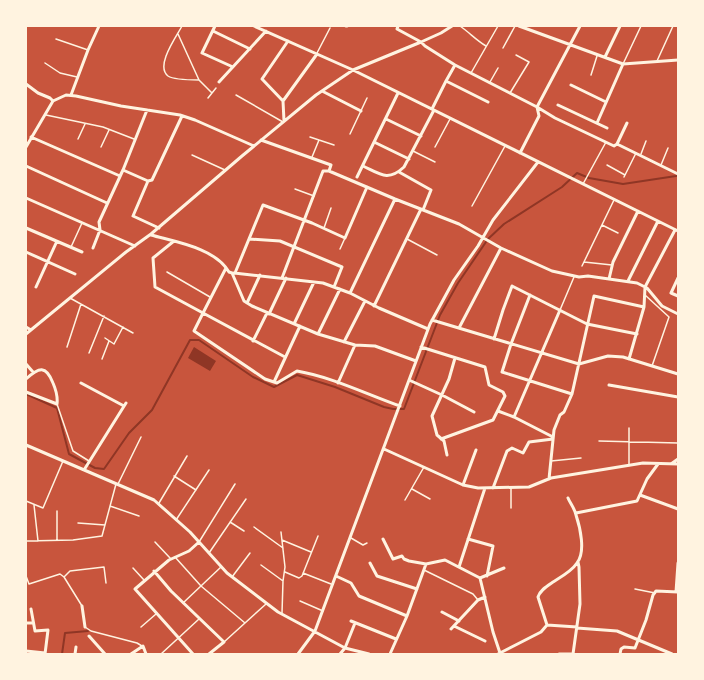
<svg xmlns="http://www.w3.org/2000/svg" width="704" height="680" viewBox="0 0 704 680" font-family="Manrope,sans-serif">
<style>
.water{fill:#8f3625}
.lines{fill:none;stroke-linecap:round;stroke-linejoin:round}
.stream{stroke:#8f3625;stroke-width:2}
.service{stroke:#fff3e0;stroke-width:1.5}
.minor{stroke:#fff3e0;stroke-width:3}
</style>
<rect width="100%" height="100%" fill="#c8553d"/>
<!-- water -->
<path class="water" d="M194 347 216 361 210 371 188 358Z"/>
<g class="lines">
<!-- stream -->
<path class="stream" d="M26 394 57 408 69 454 95 468 104 469 129 433 152 410 190 340H199L253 377 274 387 297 375 335 387 384 407 393 409H404L440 315 458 283 488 239 504 224 562 187 577 173 589 178 623 184 676 176 678 175
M62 654 65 633 88 631"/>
<!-- service -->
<path class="service" d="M182 26C176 37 155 66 168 76 174 80 192 80 199 80
M460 26C470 33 476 40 486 46
M178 34 199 80 212 93
M56 39 88 50
M503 48 515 26
M317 53 330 28
M657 61 673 26
M45 63 60 73 77 77
M623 64 641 26
M471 73 498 26
M591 75 597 56
M490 82 498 68
M510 93 529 62 516 55
M236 95 283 122
M208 98 216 88
M46 115 103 127 134 139
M350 134 367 98
M310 137 334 145
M78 139 85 124
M101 147 109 130
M435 147 450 119
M413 151 435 162
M641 154 646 141
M192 155 225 170
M312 157 319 140
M607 165 625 175
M661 165 668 148
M624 177 636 153
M583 184 606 142
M295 189 314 196
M472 206 505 146
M602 225 618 233
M324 228 331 208
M407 239 437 255
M71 247 82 223
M340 249 345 238
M584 262 612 265
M582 266 614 200
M167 272 210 297
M645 295 669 317 652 366
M70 298 133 333
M560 310 574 277
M105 338 114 344 123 327
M67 347 81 304
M89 353 104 316
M102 359 109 341
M57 404 73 451 89 461
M599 441 678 443
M551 461 581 458
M629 464V428
M174 476 196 490
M118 484 141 437
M511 488V508
M412 489 430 499
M405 500 424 467
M26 501 43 508 63 461
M159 503 187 456
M34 505 38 541
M110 506 139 516
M176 520 209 470
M230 522 244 531
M78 523 105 525
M254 527 283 548
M281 532 285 567 283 581 282 613
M351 538 363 545 367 543
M57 540V511
M282 540 311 552
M26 541 73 540 102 536 116 484
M155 542 171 559
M199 542 235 484
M209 553 246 499
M175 557 201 586 245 623
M261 565 283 581
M133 568 144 580
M424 570 473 594 478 600
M285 572 299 578 302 576 318 536
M303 573 331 584
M26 576 29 584 60 574 64 577 82 606
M64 577 70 571 104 567 106 583
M232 577 250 553
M635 589 655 593
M300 601 323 611
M183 603 221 567
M85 627 91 631 137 643 142 646
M141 627 156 614
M224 642 266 604
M161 654 199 619"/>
<!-- minor -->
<path class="minor" d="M215 26 202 53 233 67
M254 26 353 70 678 231
M346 26H347
M398 26 397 29 421 42 425 46 455 65 537 107 555 118 614 146 617 144
M519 26 623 64 678 60
M213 31 250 49
M605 57 620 26
M455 65 446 81 488 102
M219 82 266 31
M26 84 38 93 50 98 53 101
M571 85 606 102
M322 91 361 111
M71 95 88 50 99 26
M283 101 317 54
M558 105 607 128
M432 109 446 81
M386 119 421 136
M284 121 283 101 262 79 288 41
M597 123 623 64
M627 123 617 144 678 174
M31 137 120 176 123 170 148 181
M261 140 331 165 329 171 395 199 459 224 501 248 552 271 579 277 588 276 637 283 647 288 662 306 678 314
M374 142 409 159
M26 147 53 101 66 95 76 96 121 106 180 115 195 120 254 146
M520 153 539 116 537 107 580 26
M26 166 107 203
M363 166C380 174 388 182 404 167L434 110
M399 172 431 190 423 210
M357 177 398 93
M26 198 135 246
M26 228 82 252
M159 228 133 216 148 181 152 180 182 116
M151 235C176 242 215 248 229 272L232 273 244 301 252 306 318 334 355 345 375 346 416 361
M249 239 280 241 342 267 334 287
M174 241 153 258 155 287 203 313 194 331 265 379 277 383 297 371C332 377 366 394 400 406
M93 248 100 230 99 222 123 170 147 110
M26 252 75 274
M226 268 203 313 285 357
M234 273 323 283 350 293 379 308 428 329
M235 273 263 205 312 223 345 238 367 187
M282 278 323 171H329
M678 278 671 293 678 296
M609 279 613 262 638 211
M628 281 658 221
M36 287 57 241
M350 293 395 199
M530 295 511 344 502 372 572 394
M247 303 260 275
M374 306 421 209
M269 314 286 278
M432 320 579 364 608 356 623 357 678 374
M294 324 314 282
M26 327 31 330
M459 328 501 248
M26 334 126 252 151 234 242 156 316 95 353 70 421 42 441 33 452 26
M318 334 340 289
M494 339 503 310 512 286 587 324 637 334
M253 341 267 313
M344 342 365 301
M421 347 485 367 489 385 503 392 505 396 493 420 441 439
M629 359 644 307 645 287 675 230
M26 364 33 372
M26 379C39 367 46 365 53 383 56 390 58 396 57 404L26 392
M409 380 442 395 474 412
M274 382 300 326
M81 383 124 406
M338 383 355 345
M609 385 678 397
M498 411 514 417
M553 437 514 417 560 310
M26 445 154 500 190 532 227 573 278 612 345 648 369 654
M384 449 463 485 478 488 529 487 551 478 643 463 678 464
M447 455 444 441 437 435 432 416 449 379 455 358
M671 464 678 459
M84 470 126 403
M549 479 554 430 560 415 564 412 572 394 594 296 644 307
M463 485 476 450
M493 488 507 451 512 448 523 453 529 442 553 439
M640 495 678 509
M576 513 637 501 647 479 658 464
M383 539 393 559 402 556 404 559 409 561 426 564 445 560 480 578 493 632 500 653
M468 539 493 546 487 576
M370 563 377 576 417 589
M459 567 485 488
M154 571 171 591 224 642 209 654
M336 576 351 583 359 596 407 616
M480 578 504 568
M676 592 678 563
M82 606 85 627
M31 609 35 631 48 630 45 654
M442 612 459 621
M351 621 396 639
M26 623H33
M547 625 577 627
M454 626 485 641
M577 628 617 631 672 654
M451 629 478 600 485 597
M89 636 105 654
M26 651 45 653
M75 654 76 647
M131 654 143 646 146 654
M193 654 135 589 169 560 189 551 199 542
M298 654 315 631 430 324 454 280 478 246 493 220 538 162
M340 654 345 648 355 623
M390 654 407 616 426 564
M498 654 541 632 547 625 538 597C540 590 547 586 553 582 561 577 572 571 577 563 586 552 580 527 576 515 575 509 570 503 568 498
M559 654H573
M573 654 580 604 579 567 578 562
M620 654 621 649 624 647 635 648 646 620 653 595 656 591 678 592"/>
</g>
<!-- border -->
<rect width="704" height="680" fill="none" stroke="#fff3e0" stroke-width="54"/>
</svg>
